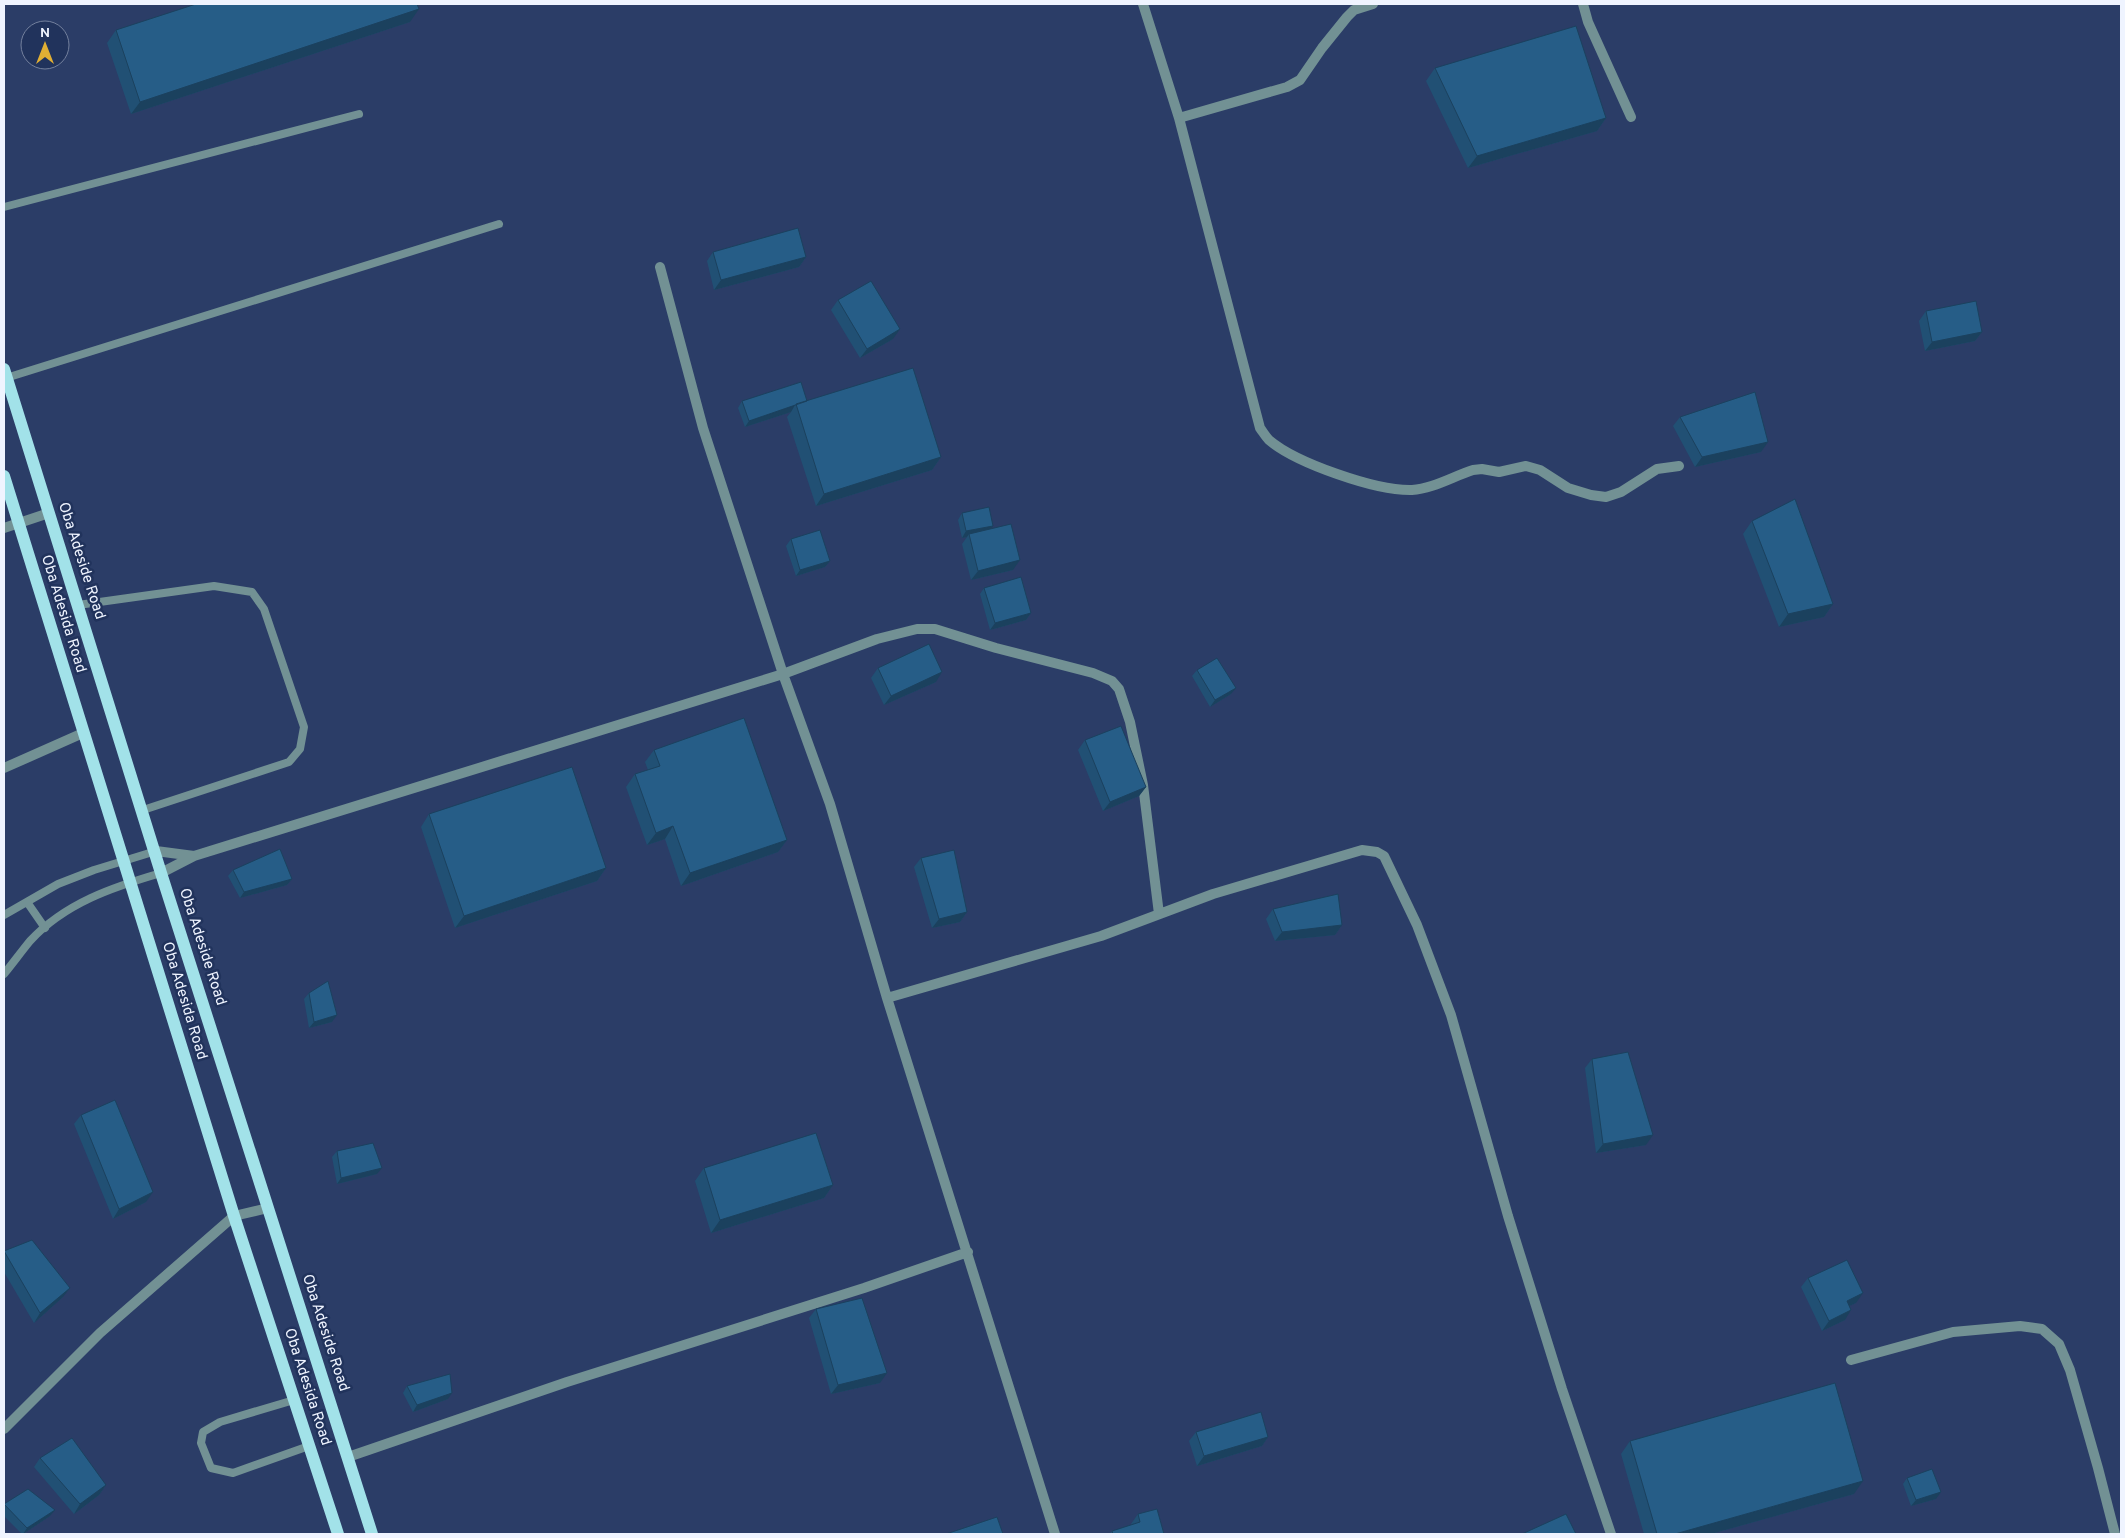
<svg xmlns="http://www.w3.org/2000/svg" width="2125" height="1538" viewBox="0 0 2125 1538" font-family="Overpass,sans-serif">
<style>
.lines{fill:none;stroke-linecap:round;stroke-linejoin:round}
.lane{stroke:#729194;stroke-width:8}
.street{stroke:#729194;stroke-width:10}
.primary{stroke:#a2e2e9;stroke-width:12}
.wall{fill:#215074}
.shaded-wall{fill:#1b415e}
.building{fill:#265d87;stroke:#1b415e}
.labels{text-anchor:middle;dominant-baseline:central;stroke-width:5;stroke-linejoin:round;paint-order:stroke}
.street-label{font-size:15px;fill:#eff4ff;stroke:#21335c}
</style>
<rect width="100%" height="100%" fill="#2b3d67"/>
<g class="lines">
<!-- lane -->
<path class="lane" d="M4 207 359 114
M6 378 499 224
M78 605 214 586 252 592 264 609 304 727 300 749 289 762 143 810
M27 902 45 928
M4 915 58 884 94 870 156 851
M4 974C13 963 21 952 30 941 65 903 113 887 161 873
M294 1400 220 1422 203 1432 201 1443 211 1468 233 1473 309 1446"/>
<!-- street -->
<path class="street" d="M1143 4 1179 118 1260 428C1263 432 1266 437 1269 440 1296 463 1376 491 1412 490 1432 489 1454 476 1473 470L1482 469 1499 472 1526 466 1540 470 1568 488 1591 495 1606 497 1621 492 1657 469 1679 466
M1583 4 1588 22 1631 117
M1179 118 1287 87 1300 80 1322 48 1347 17 1354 10 1373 4
M660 267 703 428 783 674 830 804 887 998 1055 1534
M4 528 49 513
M4 768 83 733
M156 851 194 856
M161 873 194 856 783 674 877 639 917 629H935L996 648 1093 673 1112 681 1119 689 1130 722 1143 785 1159 914
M887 998 1101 936 1213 894 1362 850 1377 852 1384 856 1417 925 1451 1015 1508 1216 1562 1389 1611 1534
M1851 1360 1953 1332 2020 1326 2042 1329 2059 1344 2070 1370 2098 1468 2115 1534
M4 1429 100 1333 234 1216 268 1208
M348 1457 567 1382 864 1288 968 1252"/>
<!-- primary -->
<path class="primary" d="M4 369 161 873 372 1534
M4 476 234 1216 338 1534"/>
</g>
<!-- wall -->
<path class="wall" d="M410 22 131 114 107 43 116 30Z
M1435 68 1606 118 1597 131 1468 168 1426 81Z
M713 252 806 257 799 267 714 290 707 261Z
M838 300 893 339 860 358 831 310Z
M1926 311 1982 332 1975 341 1925 351 1919 321Z
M742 401H807L941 457 932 470 816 506 787 417 791 412 745 427 738 408Z
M1680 417 1761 452 1695 467 1673 426Z
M962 513 993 526 991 528 1013 570 971 580 962 544 967 537 962 538 958 520Z
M1752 521 1833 604 1824 617 1779 627 1743 534Z
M791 539 830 561 825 567 796 576 786 546Z
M984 588 1031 613 1026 620 990 630 980 594Z
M878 668 936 682 884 705 871 678Z
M1197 670 1231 694 1210 707 1192 676Z
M1085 740 1146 787 1139 796 1103 811 1078 750Z
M654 750 787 840 778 852 681 886 665 839 647 845 626 787 635 774 648 770 645 762Z
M429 814 606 868 597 881 455 928 421 827Z
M921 858 967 912 960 922 932 928 914 867Z
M233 870 292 879 287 885 240 898 228 876Z
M1273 909 1342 925 1335 935 1275 941 1266 919Z
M309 993 332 1022 309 1028 304 999Z
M1592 1059 1646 1145 1596 1153 1585 1068Z
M81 1115 146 1202 113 1219 74 1124Z
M337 1151 377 1174 337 1184 332 1157Z
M704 1168 833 1185 824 1198 711 1233 695 1181Z
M4 1251 63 1297 34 1323 4 1272Z
M1808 1278 1856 1303 1849 1306 1845 1320 1822 1331 1801 1287Z
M816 1309 880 1383 831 1394 809 1318Z
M407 1386 448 1399 413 1412 403 1393Z
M1196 1432 1268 1437 1262 1446 1197 1466 1189 1441Z
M1630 1441 1854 1494 1711 1534H1644L1621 1454Z
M40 1458 106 1485 99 1495 74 1514 34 1467Z
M1907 1478 1936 1499 1911 1506 1903 1484Z
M4 1504 50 1516 23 1534H22L4 1516Z
M1138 1514 1164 1534H1109L1112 1531 1131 1525V1524Z"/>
<!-- shaded-wall -->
<path class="shaded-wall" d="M419 9 410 22 131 114 140 102Z
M1606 118 1597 131 1468 168 1477 156Z
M806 257 799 267 714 290 721 280Z
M900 329 893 339 860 358 867 349Z
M1982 332 1975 341 1925 351 1932 342Z
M795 405 791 412 745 427 749 421Z
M1768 442 1761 452 1695 467 1702 457Z
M941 457 932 470 816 506 824 494Z
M993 526 989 532 969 534 967 537 962 538 966 531Z
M1020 560 1013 570 971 580 978 571Z
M830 561 825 567 796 576 800 570Z
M1833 604 1824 617 1779 627 1788 614Z
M1031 613 1026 620 990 630 995 623Z
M942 672 936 682 884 705 891 696Z
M1236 688 1231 694 1210 707 1215 700Z
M1146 787 1139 796 1103 811 1110 802Z
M673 826 665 839 647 845 656 833Z
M787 840 778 852 681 886 690 873Z
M606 868 597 881 455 928 464 916Z
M292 879 287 885 240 898 244 892Z
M967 912 960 922 932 928 939 919Z
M1342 925 1335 935 1275 941 1282 932Z
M337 1015 332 1022 309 1028 314 1022Z
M1653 1135 1646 1145 1596 1153 1603 1144Z
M382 1168 377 1174 337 1184 341 1178Z
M833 1185 824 1198 711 1233 720 1220Z
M153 1192 146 1202 113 1219 119 1209Z
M70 1288 63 1297 34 1323 40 1313Z
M1863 1293 1856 1303 1840 1310 1847 1301Z
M1851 1310 1845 1320 1822 1331 1829 1321Z
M887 1373 880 1383 831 1394 838 1385Z
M452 1393 448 1399 413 1412 417 1405Z
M1268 1437 1262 1446 1197 1466 1204 1456Z
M1863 1481 1854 1494 1711 1534H1675Z
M106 1485 99 1495 74 1514 80 1504Z
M1941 1492 1936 1499 1911 1506 1916 1500Z
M55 1510 50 1516 23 1534 27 1528Z"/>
<!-- building -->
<path class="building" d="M196 4H417L419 9 140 102 116 30Z
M1576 26 1606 118 1477 156 1435 68Z
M798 228 806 257 721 280 713 252Z
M871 281 900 329 867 349 838 300Z
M1976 301 1982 332 1932 342 1926 311Z
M913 368 941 457 824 494 796 404Z
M801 382 807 401 749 421 742 401Z
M1755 392 1768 442 1702 457 1680 417Z
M1795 499 1833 604 1788 614 1752 521Z
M989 507 993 526 966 531 962 513Z
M1011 524 1020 560 978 571 969 534Z
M820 530 830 561 800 570 791 539Z
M1021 577 1031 613 995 623 984 588Z
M929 644 942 672 891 696 878 668Z
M1217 658 1236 688 1215 700 1197 670Z
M744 718 787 840 690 873 673 826 656 833 635 774 660 766 654 750Z
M1121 726 1146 787 1110 802 1085 740Z
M572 767 606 868 464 916 429 814Z
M280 849 292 879 244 892 233 870Z
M954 850 967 912 939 919 921 858Z
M1338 894 1342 925 1282 932 1273 909Z
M328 981 337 1015 314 1022 309 993Z
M1628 1052 1653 1135 1603 1144 1592 1059Z
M115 1100 153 1192 119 1209 81 1115Z
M816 1133 833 1185 720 1220 704 1168Z
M373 1143 382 1168 341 1178 337 1151Z
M32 1240 70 1288 40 1313 4 1251Z
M1847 1260 1863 1293 1847 1301 1851 1310 1829 1321 1808 1278Z
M862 1298 887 1373 838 1385 816 1309Z
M450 1374 452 1393 417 1405 407 1386Z
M1835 1383 1863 1481 1675 1534H1657L1630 1441Z
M1261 1412 1268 1437 1204 1456 1196 1432Z
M72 1438 106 1485 80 1504 40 1458Z
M1932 1469 1941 1492 1916 1500 1907 1478Z
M28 1489 55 1510 27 1528 4 1504Z
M1157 1509 1164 1534H1113L1112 1531 1140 1522 1138 1514Z
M1566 1514 1576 1534H1522Z
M997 1517 1003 1534H946Z"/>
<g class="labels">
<!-- street labels -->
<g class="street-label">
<text transform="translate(81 561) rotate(72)">Oba Adeside Road</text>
<text transform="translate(63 614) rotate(73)">Oba Adesida Road</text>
<text transform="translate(202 947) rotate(72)">Oba Adeside Road</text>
<text transform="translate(184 1001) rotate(73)">Oba Adesida Road</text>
<text transform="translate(325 1333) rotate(72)">Oba Adeside Road</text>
<text transform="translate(307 1387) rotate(72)">Oba Adesida Road</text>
</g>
</g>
<!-- border -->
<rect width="2125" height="1538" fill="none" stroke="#eff4ff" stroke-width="10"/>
<!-- north arrow -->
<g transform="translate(45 45)"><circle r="24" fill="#21335c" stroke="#73809d"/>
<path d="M0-4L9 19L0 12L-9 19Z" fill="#e1af34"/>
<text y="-8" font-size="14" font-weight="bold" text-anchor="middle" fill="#eff4ff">N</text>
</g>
</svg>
